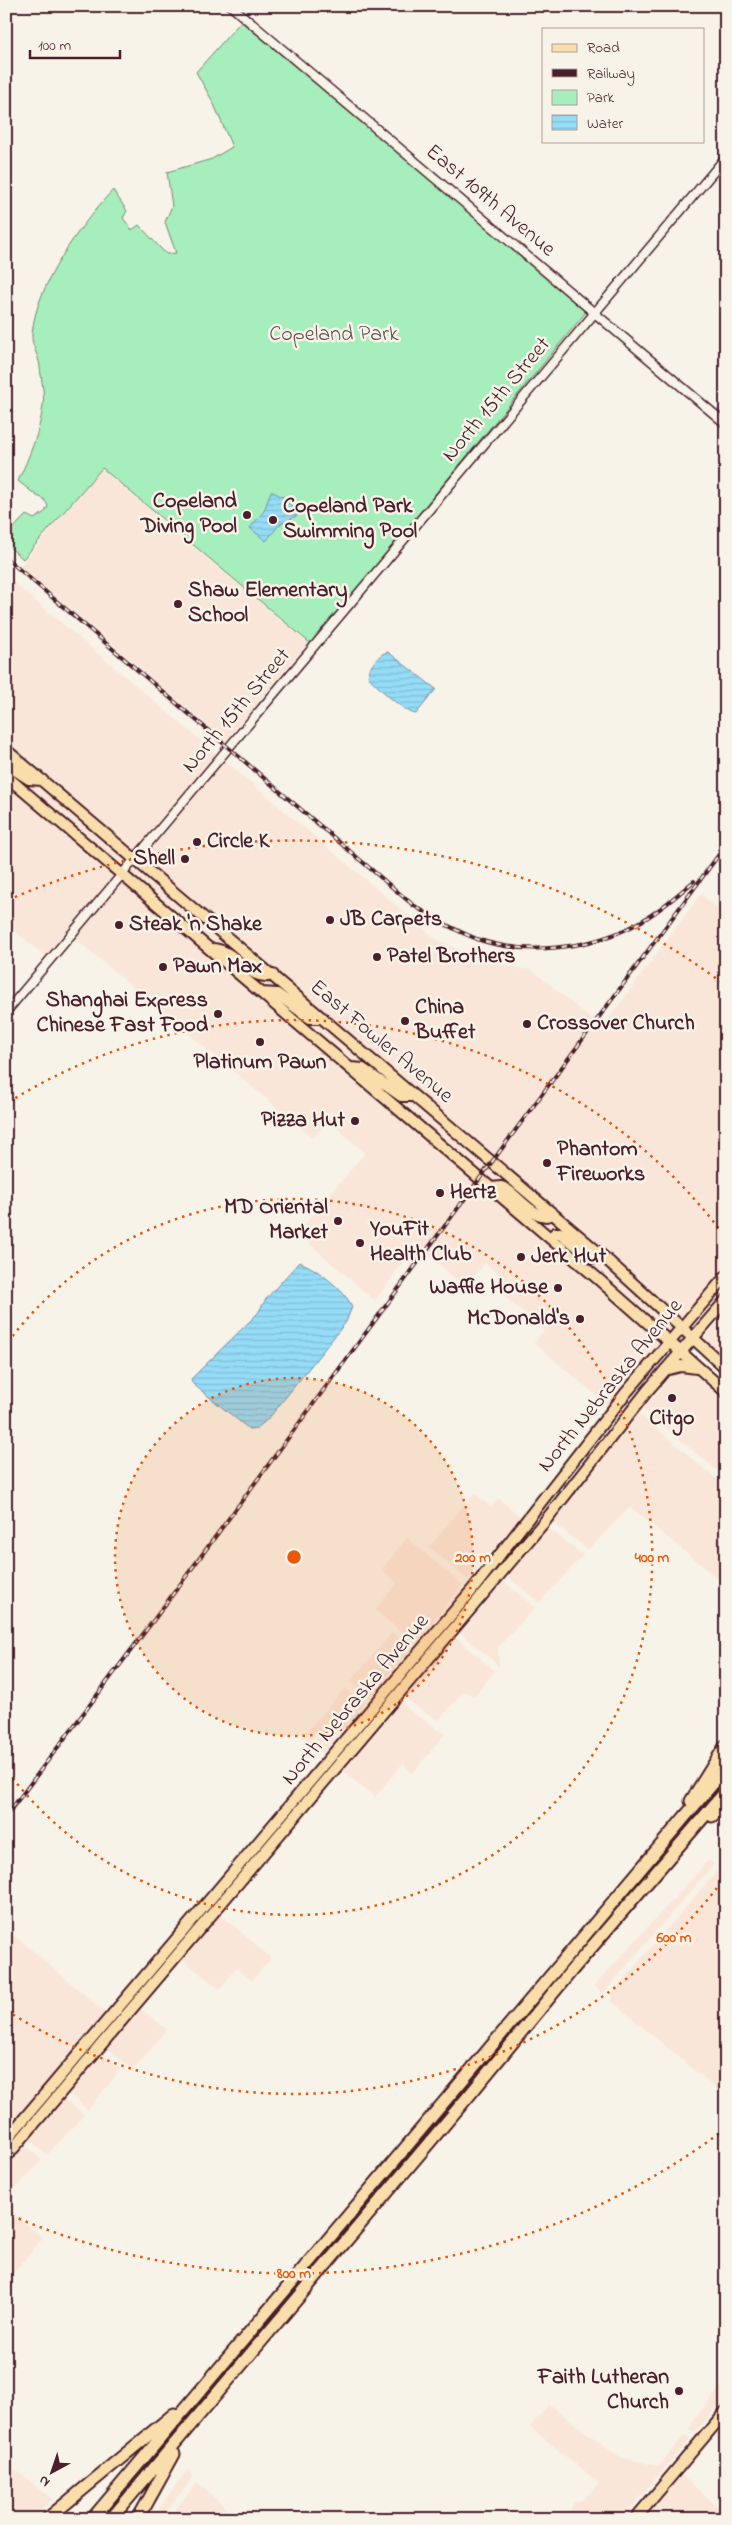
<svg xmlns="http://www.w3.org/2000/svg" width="732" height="2525" viewBox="0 0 732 2525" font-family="'Indie Flower',sans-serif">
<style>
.built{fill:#f9e6d8}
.green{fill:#a6eebb;stroke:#788673}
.water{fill:url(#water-rules);stroke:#7790a5}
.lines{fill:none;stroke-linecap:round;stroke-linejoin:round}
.tertiary-casing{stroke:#4a1f2b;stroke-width:11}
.primary-casing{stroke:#4a1f2b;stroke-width:14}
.motorway-casing{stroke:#4a1f2b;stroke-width:15}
.tertiary{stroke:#f7f3e8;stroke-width:8}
.primary{stroke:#f9deab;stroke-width:10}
.motorway{stroke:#f9deab;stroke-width:11}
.rail-casing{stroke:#4a1f2b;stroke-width:4}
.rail{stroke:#f7f3e8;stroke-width:2;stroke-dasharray:5.5;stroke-linecap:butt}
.ring{fill:none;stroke:#e8590c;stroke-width:2.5;stroke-dasharray:2.5 5}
.poi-dot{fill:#4a1f2b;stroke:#f7f3e8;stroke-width:2}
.labels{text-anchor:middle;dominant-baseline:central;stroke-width:5;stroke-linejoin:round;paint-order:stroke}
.street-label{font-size:22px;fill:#4a1f2b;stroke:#f7f3e8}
.park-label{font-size:22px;fill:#61534f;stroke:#f7f3e8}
.poi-label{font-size:22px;font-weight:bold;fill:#4a1f2b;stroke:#f7f3e8;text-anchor:start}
.centre{fill:#e8590c;stroke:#f7f3e8;stroke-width:2.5}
.ring-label{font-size:15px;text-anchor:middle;font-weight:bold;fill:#e8590c;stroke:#f7f3e8;stroke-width:5;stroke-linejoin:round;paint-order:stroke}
</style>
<defs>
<pattern id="water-rules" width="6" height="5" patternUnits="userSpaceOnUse" patternTransform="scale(1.25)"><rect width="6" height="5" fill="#95dcf7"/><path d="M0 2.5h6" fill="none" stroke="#82bcd4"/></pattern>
</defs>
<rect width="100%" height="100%" fill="#f7f3e8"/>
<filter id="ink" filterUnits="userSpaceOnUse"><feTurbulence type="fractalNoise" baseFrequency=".02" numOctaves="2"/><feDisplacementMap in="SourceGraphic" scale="10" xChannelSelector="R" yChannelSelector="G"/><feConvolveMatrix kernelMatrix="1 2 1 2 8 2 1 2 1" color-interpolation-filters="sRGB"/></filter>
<g filter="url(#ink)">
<!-- built -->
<path class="built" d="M101 469 308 643 226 741 20 566Z
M6 576 436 939 465 953 516 968 532 970 602 1028 701 894 726 916V1269L611 1408 534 1343 544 1330 505 1297 513 1286 485 1263 465 1287 416 1244 375 1301 297 1233 365 1153 329 1121 313 1138 66 931 45 956 6 924Z
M726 1312V1364L702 1341Z
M676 1370H690L726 1399V1478L643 1409Z
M639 1414 726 1487V1567L717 1578 630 1507 588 1550 550 1520Z
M474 1493 491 1507 498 1498 521 1517 468 1580 429 1547Z
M546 1526 583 1555 539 1603 505 1574Z
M407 1538 463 1585 415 1643 375 1610 397 1583 382 1569Z
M501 1579 535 1608 498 1647 499 1666 457 1630Z
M392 1633 411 1648 369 1698 350 1682Z
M453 1635 495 1671 474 1696 464 1691 439 1720 418 1708 402 1695Z
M345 1688 364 1704 323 1754 302 1737Z
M398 1700 414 1714 434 1726 435 1729 446 1733 412 1774 403 1763 375 1797 340 1769Z
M709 1860 714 1864 603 1993 594 1986Z
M724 1863 726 1864V2097L612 2001 611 1994Z
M219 1913 271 1958 252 1981 236 1968 220 1989 180 1958Z
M6 1928 106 2013 6 2132Z
M139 2007 167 2030 133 2070 106 2047Z
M101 2052 121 2069 88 2110 67 2092Z
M63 2098 84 2115 47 2155 29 2139Z
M24 2144 42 2160 6 2198V2166Z
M6 2207 43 2238 7 2280 6 2279Z
M726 2381V2397L694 2433 689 2429 694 2419Z
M549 2404 619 2457 659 2466 685 2435 690 2439 621 2519H567L573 2503 584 2499 599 2483 530 2427Z
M6 2462 52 2499 33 2519H6Z
M188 2469 193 2478 160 2519H152Z
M681 2475 726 2514V2519H644Z
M197 2483 239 2519H168Z"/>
<!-- green -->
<path class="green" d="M244 18 586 312 311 644 102 468 23 559 6 544V536L26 515 34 519 45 512 48 506 44 499 37 496 18 481C29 457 40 432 43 405 45 393 41 379 40 367 39 356 31 345 32 334 36 285 80 225 113 190L127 211 123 218 132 230 139 225 166 254 176 253 165 222 172 206 167 172 212 159 232 147 213 102 196 72Z"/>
<!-- water -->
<path class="water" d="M271 491 285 498 298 515 279 525 266 541 250 528 264 511Z
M388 652 436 689 416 714C406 714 375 685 368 676 369 667 379 653 388 652Z
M299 1262C314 1266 347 1292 352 1307L346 1322 269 1418 256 1429H249L193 1384 191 1379 258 1313 266 1299Z"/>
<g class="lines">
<!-- tertiary casing -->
<g class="tertiary-casing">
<path id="tertiary" d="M231 6 726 424
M6 1012 726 157"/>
</g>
<!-- primary casing -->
<g class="primary-casing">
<path id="primary" d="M6 750 606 1259 726 1368
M6 764 29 779 42 780
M6 776 597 1278 726 1392
M210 949C235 947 249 983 273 975
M262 993 277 994 310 1018H323
M351 1068 363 1069 401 1096H414
M491 1188 501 1187 506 1189C519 1197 537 1223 553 1214
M551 1238 555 1233H560L591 1257 606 1259
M665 1370 681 1366 697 1368
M6 2140 473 1589 625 1394 726 1276
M6 2157 545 1521 648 1390 726 1300
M635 2519 726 2411"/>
</g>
<!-- motorway casing -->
<g class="motorway-casing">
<path id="motorway" d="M691 1801 726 1745
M712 1816 726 1804
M47 2519 174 2414
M92 2519 726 1768
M111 2519 472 2092 572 1970 726 1791
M138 2519 174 2454"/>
</g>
<!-- tertiary -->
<use href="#tertiary" class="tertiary"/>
<!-- primary -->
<use href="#primary" class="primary"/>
<!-- motorway -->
<use href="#motorway" class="motorway"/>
<!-- rail casing -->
<g class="rail-casing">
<path id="rail" d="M6 558 413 905C433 918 454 930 477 939 525 956 588 949 633 926 656 914 675 897 694 881
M6 1816 156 1617 726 845"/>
</g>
<!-- rail -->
<use href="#rail" class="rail"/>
</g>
</g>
<!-- distance rings -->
<circle cx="294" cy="1557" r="179" fill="#e8590c" fill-opacity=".12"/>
<g class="ring">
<circle cx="294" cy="1557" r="179"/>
<path d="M8 1342A358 358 0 1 1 8 1772"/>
<path d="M726 1876A537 537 0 0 1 9 2012M9 1102A537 537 0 0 1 726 1238"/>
<path d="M725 2129A716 716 0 0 1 8 2214M8 900A716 716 0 0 1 725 985"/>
</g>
<!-- markers -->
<g class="poi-dot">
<circle cx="247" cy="515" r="5"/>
<circle cx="273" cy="520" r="5"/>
<circle cx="178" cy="604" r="5"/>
<circle cx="197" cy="842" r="5"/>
<circle cx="185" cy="859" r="5"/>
<circle cx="330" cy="920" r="5"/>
<circle cx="119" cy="925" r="5"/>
<circle cx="377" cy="957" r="5"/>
<circle cx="163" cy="967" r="5"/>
<circle cx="218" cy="1014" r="5"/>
<circle cx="405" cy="1021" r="5"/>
<circle cx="527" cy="1024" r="5"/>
<circle cx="260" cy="1042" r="5"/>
<circle cx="355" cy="1121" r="5"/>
<circle cx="547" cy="1163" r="5"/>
<circle cx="440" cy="1193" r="5"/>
<circle cx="338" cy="1221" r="5"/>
<circle cx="360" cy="1243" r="5"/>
<circle cx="521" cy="1257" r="5"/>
<circle cx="558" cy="1288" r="5"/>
<circle cx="580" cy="1319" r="5"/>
<circle cx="672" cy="1398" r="5"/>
<circle cx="679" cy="2391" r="5"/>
</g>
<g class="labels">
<!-- street labels -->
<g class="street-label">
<text transform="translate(490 201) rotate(40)">East 109th Avenue</text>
<text transform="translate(497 400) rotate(-50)">North 15th Street</text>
<text transform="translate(237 711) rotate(-50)">North 15th Street</text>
<text transform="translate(381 1042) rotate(40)">East Fowler Avenue</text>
<text transform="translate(611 1386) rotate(-51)">North Nebraska Avenue</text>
<text transform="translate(356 1700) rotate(-50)">North Nebraska Avenue</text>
</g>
<!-- park labels -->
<g class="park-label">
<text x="334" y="335">Copeland Park</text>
</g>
<!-- poi labels -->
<g class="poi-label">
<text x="237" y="502" text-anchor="end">Copeland<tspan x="237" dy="25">Diving Pool</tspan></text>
<text x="283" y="507">Copeland Park<tspan x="283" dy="25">Swimming Pool</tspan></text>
<text x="188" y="591">Shaw Elementary<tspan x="188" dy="25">School</tspan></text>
<text x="207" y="842">Circle K</text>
<text x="175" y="859" text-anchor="end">Shell</text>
<text x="340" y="920">JB Carpets</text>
<text x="129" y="925">Steak 'n Shake</text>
<text x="387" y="957">Patel Brothers</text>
<text x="173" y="967">Pawn Max</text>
<text x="208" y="1001" text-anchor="end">Shanghai Express<tspan x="208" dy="25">Chinese Fast Food</tspan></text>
<text x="415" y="1008">China<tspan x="415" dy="25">Buffet</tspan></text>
<text x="537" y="1024">Crossover Church</text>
<text x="260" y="1063" text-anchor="middle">Platinum Pawn</text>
<text x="345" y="1121" text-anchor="end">Pizza Hut</text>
<text x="557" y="1150">Phantom<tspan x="557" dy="25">Fireworks</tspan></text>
<text x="450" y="1193">Hertz</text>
<text x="328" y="1208" text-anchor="end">MD Oriental<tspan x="328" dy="25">Market</tspan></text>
<text x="370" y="1230">YouFit<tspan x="370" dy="25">Health Club</tspan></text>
<text x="531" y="1257">Jerk Hut</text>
<text x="548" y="1288" text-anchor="end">Waffle House</text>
<text x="570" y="1319" text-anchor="end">McDonald's</text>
<text x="672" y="1419" text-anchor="middle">Citgo</text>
<text x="669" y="2378" text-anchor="end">Faith Lutheran<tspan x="669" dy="25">Church</tspan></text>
</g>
</g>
<circle cx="294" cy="1557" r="8" class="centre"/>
<g class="ring-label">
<text x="473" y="1562">200 m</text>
<text x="652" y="1562">400 m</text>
<text x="674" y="1942">600 m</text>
<text x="294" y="2278">800 m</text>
</g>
<!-- margin -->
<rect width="732" height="2525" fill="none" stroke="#f7f3e8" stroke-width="25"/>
<rect x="12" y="12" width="707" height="2500" fill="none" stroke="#4a1f2b" stroke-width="2" filter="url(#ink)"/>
<!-- legend -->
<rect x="542" y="28" width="162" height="115" fill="#f7f3e8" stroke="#b29e9c"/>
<rect x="552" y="44" width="25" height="8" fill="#f9deab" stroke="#b29e9c"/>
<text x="587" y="52" font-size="15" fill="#4a1f2b">Road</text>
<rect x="552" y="69" width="25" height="8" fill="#4a1f2b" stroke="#b29e9c"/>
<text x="587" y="78" font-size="15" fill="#4a1f2b">Railway</text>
<rect x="552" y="90" width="25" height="15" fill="#a6eebb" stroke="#b29e9c"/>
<text x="587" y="102" font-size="15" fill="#4a1f2b">Park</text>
<rect x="552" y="115" width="25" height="15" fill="url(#water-rules)" stroke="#b29e9c"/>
<text x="587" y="128" font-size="15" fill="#4a1f2b">Water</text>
<!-- north arrow -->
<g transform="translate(52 2472) rotate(220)" stroke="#f7f3e8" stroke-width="4" paint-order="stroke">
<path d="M0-4L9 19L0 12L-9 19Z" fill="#4a1f2b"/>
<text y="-8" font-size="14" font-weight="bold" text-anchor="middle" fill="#4a1f2b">N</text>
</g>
<!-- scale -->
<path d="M30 50v8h90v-8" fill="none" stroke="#4a1f2b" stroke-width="2.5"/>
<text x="38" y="50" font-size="15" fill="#4a1f2b" stroke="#f7f3e8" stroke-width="4" paint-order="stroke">100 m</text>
</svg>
